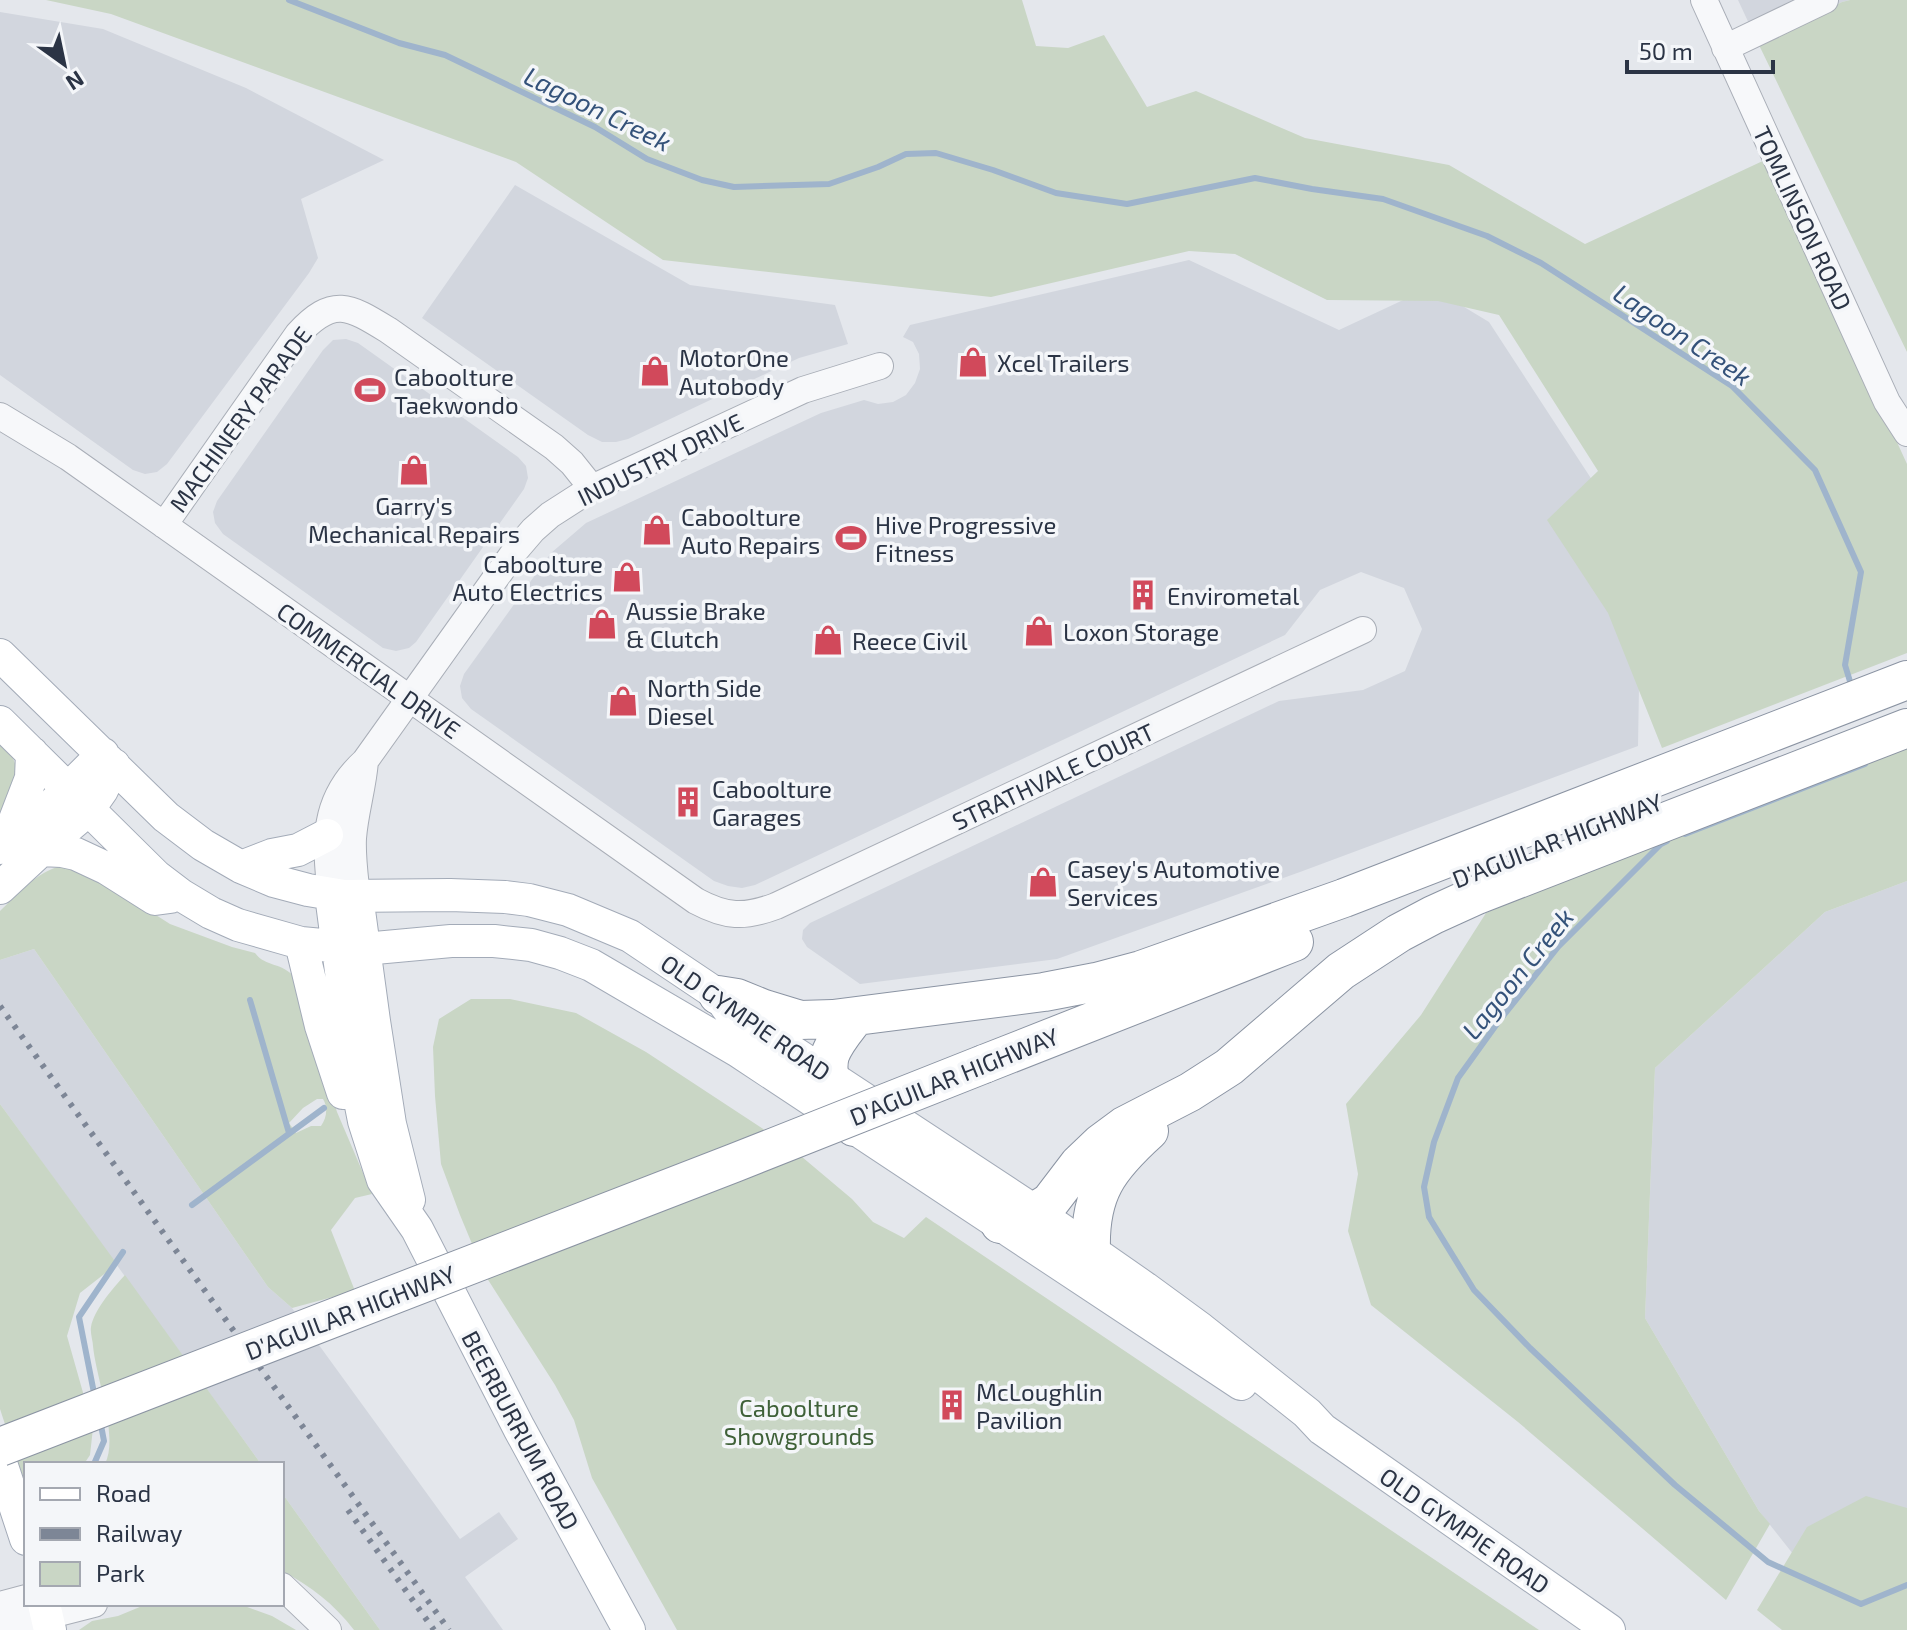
<svg xmlns="http://www.w3.org/2000/svg" width="1907" height="1630" viewBox="0 0 1907 1630" font-family="'Exo 2',sans-serif">
<style>
.built{fill:#d2d6de}
.green{fill:#c9d6c5;fill-rule:evenodd}
.lines{fill:none;stroke-linecap:round;stroke-linejoin:round}
.stream{stroke:#9fb4cc;stroke-width:6}
.minor-casing{stroke:#a9aeb7;stroke-width:28}
.major-casing{stroke:#a3abb8;stroke-width:34}
.highway-casing{stroke:#8b94a3;stroke-width:40}
.minor{stroke:#f7f8fa;stroke-width:26}
.major{stroke:#fff;stroke-width:32}
.highway{stroke:#fff;stroke-width:38}
.rail{stroke:#7d8696;stroke-width:6;stroke-dasharray:4 8;stroke-linecap:butt}
.highway-bridge-casing{stroke:#8b94a3;stroke-width:40;stroke-linecap:butt}
.highway-bridge{stroke:#fff;stroke-width:38}
.labels{text-anchor:middle;dominant-baseline:central;stroke-width:7;stroke-linejoin:round;paint-order:stroke}
.street-label{font-size:24px;fill:#2b3445;stroke:#f4f6f9}
.poi-label{font-size:24px;fill:#2b3445;stroke:#f4f6f9;text-anchor:start}
.park-label{font-size:24px;fill:#3f6138;stroke:#f4f6f9}
.water-label{font-size:26px;font-style:italic;fill:#34527a;stroke:#f4f6f9}
</style>
<rect width="100%" height="100%" fill="#e4e7ec"/>
<!-- built -->
<path class="built" d="M1738 0H1850L1842 2 1759 45Z
M0 12 103 29 246 88 384 160 301 199 318 258 309 273 167 464 157 472 145 474 133 470 0 375Z
M515 185 690 285 835 305 848 344 799 358 628 439 616 442H602L588 435 422 318Z
M1189 260 1339 330 1431 287 1489 322 1596 486 1639 686 1638 746 1300 872 1057 959 860 984 807 947 802 939 803 930 810 923 1279 701 1363 690 1405 671 1422 629 1404 588 1361 572 1320 590 1285 635 755 885 742 888 728 886 714 881 471 709 462 698 460 686 464 674 551 553 586 523 821 413 864 400 878 404 893 402 906 395 915 383 920 369 919 354 913 342 903 337 910 325Z
M346 339 358 343 518 457 526 466 528 478 524 489 416 642 409 648 396 651 383 648 223 534 215 523 213 512 217 501 323 350 333 340Z
M1907 881V1630H1853L1759 1511 1645 1318 1655 1068 1825 912Z
M34 949 268 1287 292 1308 460 1539 499 1512 518 1539 465 1577 503 1630H380L282 1493V1464H261L0 1104V960Z"/>
<!-- green -->
<path class="green" d="M46 0H1022L1036 46 1068 48 1104 35 1147 107 1196 91 1305 138 1449 165 1585 244 1767 159 1907 464V653L1662 748 1608 613 1547 520 1598 471 1499 315 1438 301 1327 300 1235 254 1189 251 991 297 663 260 516 162 111 14Z
M1850 0H1907V352L1759 45 1842 2Z
M0 742C29 769 13 786 0 817Z
M1907 743V881L1825 912 1655 1068 1645 1318 1759 1511 1770 1524 1726 1600 1518 1422 1371 1305 1348 1231 1358 1174 1346 1104 1421 1015 1486 913 1591 868Z
M61 866 101 880 170 924 232 947 255 953C266 968 282 961 296 979L337 1112 372 1194 355 1198 331 1230 355 1291 292 1308 268 1287 34 949 0 960V911C18 894 36 872 61 866ZM317 1099H323C328 1107 327 1118 321 1126H311L296 1133 289 1123 303 1108Z
M471 999H510L576 1013 646 1052 789 1146 852 1199 873 1222 904 1238 926 1217 1539 1630H677L592 1478 574 1420 555 1385 485 1275 460 1215 441 1164 435 1096 433 1047 439 1019Z
M0 1104 117 1264 80 1293 67 1336 93 1428 90 1455 84 1464H26V1488L0 1409Z
M125 1275 261 1464H105C119 1436 96 1378 93 1346 93 1341 90 1333 91 1327 94 1310 113 1288 125 1275Z
M282 1493 380 1630H354C334 1604 311 1586 282 1571Z
M1866 1496 1907 1508V1630H1782L1757 1610 1807 1527Z
M147 1604H239L272 1616 296 1630H79L92 1621 118 1616Z"/>
<g class="lines">
<!-- stream -->
<path class="stream" d="M289 0 399 43 445 55 595 127 647 159 702 180 734 187 829 184 878 167 906 154 936 153 993 170 1056 193 1127 204 1255 178 1312 189 1383 199 1487 236 1541 263 1732 386 1815 470 1861 572 1845 665 1852 688
M1685 834 1865 764
M1667 841 1661 844 1558 947 1499 1021 1458 1078 1434 1142 1424 1187 1429 1217 1474 1290 1530 1348 1675 1485 1768 1562 1861 1604 1907 1585
M250 1000 289 1133
M192 1205 324 1108
M95 1398 79 1317 123 1252
M94 1464 104 1441 100 1420"/>
<!-- minor casing -->
<g class="minor-casing">
<path id="minor" d="M1704 0 1887 402 1907 433
M1725 48 1825 0
M0 416 68 457 696 901C726 917 744 918 776 906L1363 630
M164 525 298 334C333 296 349 306 388 330L554 447 572 463 592 488
M331 895C325 842 322 800 365 761L515 551 533 530 550 515 592 488 803 390 880 366
M357 896C355 877 352 858 353 838 355 812 363 787 365 761
M282 1586 328 1630
M0 1605 26 1598
M0 1624 47 1616 94 1604"/>
</g>
<!-- major casing -->
<g class="major-casing">
<path id="major" d="M0 655 166 817 203 845 241 867 274 881 308 890 344 896 450 895 505 897 529 900 568 910 630 936 718 995 729 1010 1036 1212 1145 1288 1201 1329 1307 1413 1322 1429 1609 1630
M0 722 156 876 181 895 211 913 238 925 301 943 364 949 451 941H494L531 945 560 953 591 965 738 1051 1241 1384
M6 843 31 778 32 753
M0 848 25 832 103 754
M41 850 62 851 76 854 106 868 155 899 170 897
M241 867 272 855 298 850 327 835
M0 888 41 850 88 810 102 790 114 765
M331 895 354 1070 364 1121 383 1180 417 1229 519 1428 629 1630
M357 896 374 1021 390 1124 409 1200
M301 943 321 1026 343 1093
M0 1460 26 1539
M44 1604 50 1630"/>
</g>
<!-- highway casing -->
<g class="highway-casing">
<path id="highway" d="M718 995 737 998 764 1009 800 1020 833 1019 1044 992 1096 982 1141 970 1344 898 1907 680
M984 1064 1294 942
M854 1127C841 1107 823 1081 830 1055 835 1041 846 1029 855 1017
M1000 1224 1026 1217 1050 1202 1079 1164 1101 1143 1124 1126 1190 1092 1229 1067 1341 971 1399 933 1433 915 1477 895 1907 728
M1091 1251C1089 1193 1108 1168 1149 1131"/>
</g>
<!-- minor -->
<use href="#minor" class="minor"/>
<!-- major -->
<use href="#major" class="major"/>
<!-- highway -->
<use href="#highway" class="highway"/>
<!-- rail -->
<path class="rail" d="M0 1006 449 1630
M348 1510 434 1630"/>
<!-- highway-bridge casing -->
<g class="highway-bridge-casing">
<path id="highway-bridge" d="M0 1447 734 1163 984 1064"/>
</g>
<!-- highway-bridge -->
<use href="#highway-bridge" class="highway-bridge"/>
</g>
<!-- icons -->
<defs>
<g id="shop-bare" transform="scale(2.4)"><path d="M-5-2.5h2.3a2.7 3.5 0 0 1 5.4 0H5L5.5 6h-11ZM-1.5-2.5h3a1.5 2.3 0 0 0-3 0Z" fill="#d1495b" stroke="#f4f6f9" stroke-width="2.5" paint-order="stroke"/></g>
<g id="stadium-bare" transform="scale(2.4)"><path d="M0-5a6.5 5 0 1 0 0 10a6.5 5 0 1 0 0-10ZM-3.5-1.8h7v3.6h-7Z" fill="#d1495b" stroke="#f4f6f9" stroke-width="2.5" paint-order="stroke"/></g>
<g id="building-bare" transform="scale(2.4)"><path d="M-4-6H4V6H1V3H-1V6H-4ZM-2.5-4.3h1.7v1.8h-1.7ZM.8-4.3h1.7v1.8H.8ZM-2.5-1h1.7V.8h-1.7ZM.8-1h1.7V.8H.8Z" fill="#d1495b" stroke="#f4f6f9" stroke-width="2.5" paint-order="stroke"/></g>
</defs>
<g fill-rule="evenodd">
<use href="#shop-bare" x="973" y="362"/>
<use href="#shop-bare" x="655" y="371"/>
<use href="#stadium-bare" x="370" y="390"/>
<use href="#shop-bare" x="414" y="470"/>
<use href="#shop-bare" x="657" y="530"/>
<use href="#stadium-bare" x="851" y="538"/>
<use href="#shop-bare" x="627" y="577"/>
<use href="#building-bare" x="1143" y="595"/>
<use href="#shop-bare" x="602" y="624"/>
<use href="#shop-bare" x="1039" y="631"/>
<use href="#shop-bare" x="828" y="640"/>
<use href="#shop-bare" x="623" y="701"/>
<use href="#building-bare" x="688" y="802"/>
<use href="#shop-bare" x="1043" y="882"/>
<use href="#building-bare" x="952" y="1405"/>
</g>
<g class="labels">
<!-- street labels -->
<g class="street-label">
<text transform="translate(1803 218) rotate(65)">TOMLINSON ROAD</text>
<text transform="translate(240 419) rotate(-54)">MACHINERY PARADE</text>
<text transform="translate(660 459) rotate(-26)">INDUSTRY DRIVE</text>
<text transform="translate(369 670) rotate(35)">COMMERCIAL DRIVE</text>
<text transform="translate(1053 776) rotate(-25)">STRATHVALE COURT</text>
<text transform="translate(1557 840) rotate(-21)">D'AGUILAR HIGHWAY</text>
<text transform="translate(746 1017) rotate(35)">OLD GYMPIE ROAD</text>
<text transform="translate(954 1076) rotate(-22)">D'AGUILAR HIGHWAY</text>
<text transform="translate(350 1312) rotate(-21)">D'AGUILAR HIGHWAY</text>
<text transform="translate(521 1430) rotate(62)">BEERBURRUM ROAD</text>
<text transform="translate(1465 1530) rotate(35)">OLD GYMPIE ROAD</text>
</g>
<!-- poi labels -->
<g class="poi-label">
<text x="679" y="357">MotorOne<tspan x="679" dy="28">Autobody</tspan></text>
<text x="997" y="362">Xcel Trailers</text>
<text x="394" y="376">Caboolture<tspan x="394" dy="28">Taekwondo</tspan></text>
<text x="414" y="505" text-anchor="middle">Garry's<tspan x="414" dy="28">Mechanical Repairs</tspan></text>
<text x="681" y="516">Caboolture<tspan x="681" dy="28">Auto Repairs</tspan></text>
<text x="875" y="524">Hive Progressive<tspan x="875" dy="28">Fitness</tspan></text>
<text x="603" y="563" text-anchor="end">Caboolture<tspan x="603" dy="28">Auto Electrics</tspan></text>
<text x="1167" y="595">Envirometal</text>
<text x="626" y="610">Aussie Brake<tspan x="626" dy="28">&amp; Clutch</tspan></text>
<text x="1063" y="631">Loxon Storage</text>
<text x="852" y="640">Reece Civil</text>
<text x="647" y="687">North Side<tspan x="647" dy="28">Diesel</tspan></text>
<text x="712" y="788">Caboolture<tspan x="712" dy="28">Garages</tspan></text>
<text x="1067" y="868">Casey's Automotive<tspan x="1067" dy="28">Services</tspan></text>
<text x="976" y="1391">McLoughlin<tspan x="976" dy="28">Pavilion</tspan></text>
</g>
<!-- park labels -->
<g class="park-label">
<text x="799" y="1407">Caboolture<tspan x="799" dy="28">Showgrounds</tspan></text>
</g>
<!-- water labels -->
<g class="water-label">
<text transform="translate(598 108) rotate(26)">Lagoon Creek</text>
<text transform="translate(1683 334) rotate(34)">Lagoon Creek</text>
<text transform="translate(1517 973) rotate(-51)">Lagoon Creek</text>
</g>
</g>
<!-- legend -->
<rect x="24" y="1462" width="260" height="144" fill="#f4f6f9" stroke="#a4a8b1" stroke-width="2"/>
<rect x="40" y="1488" width="40" height="12" fill="#ffffff" stroke="#a4a8b1" stroke-width="2"/>
<text x="96" y="1502" font-size="24" fill="#2b3445">Road</text>
<rect x="40" y="1528" width="40" height="12" fill="#7d8696" stroke="#a4a8b1" stroke-width="2"/>
<text x="96" y="1542" font-size="24" fill="#2b3445">Railway</text>
<rect x="40" y="1562" width="40" height="24" fill="#c9d6c5" stroke="#a4a8b1" stroke-width="2"/>
<text x="96" y="1582" font-size="24" fill="#2b3445">Park</text>
<!-- north arrow -->
<g transform="translate(64 64) rotate(147)" stroke="#f4f6f9" stroke-width="6" paint-order="stroke">
<path d="M0-6L14 30L0 20L-14 30Z" fill="#2b3445"/>
<text y="-12" font-size="22" font-weight="bold" text-anchor="middle" fill="#2b3445">N</text>
</g>
<!-- scale -->
<path d="M1627 60v12h146v-12" fill="none" stroke="#2b3445" stroke-width="4"/>
<text x="1639" y="60" font-size="24" fill="#2b3445" stroke="#f4f6f9" stroke-width="6" paint-order="stroke">50 m</text>
</svg>
